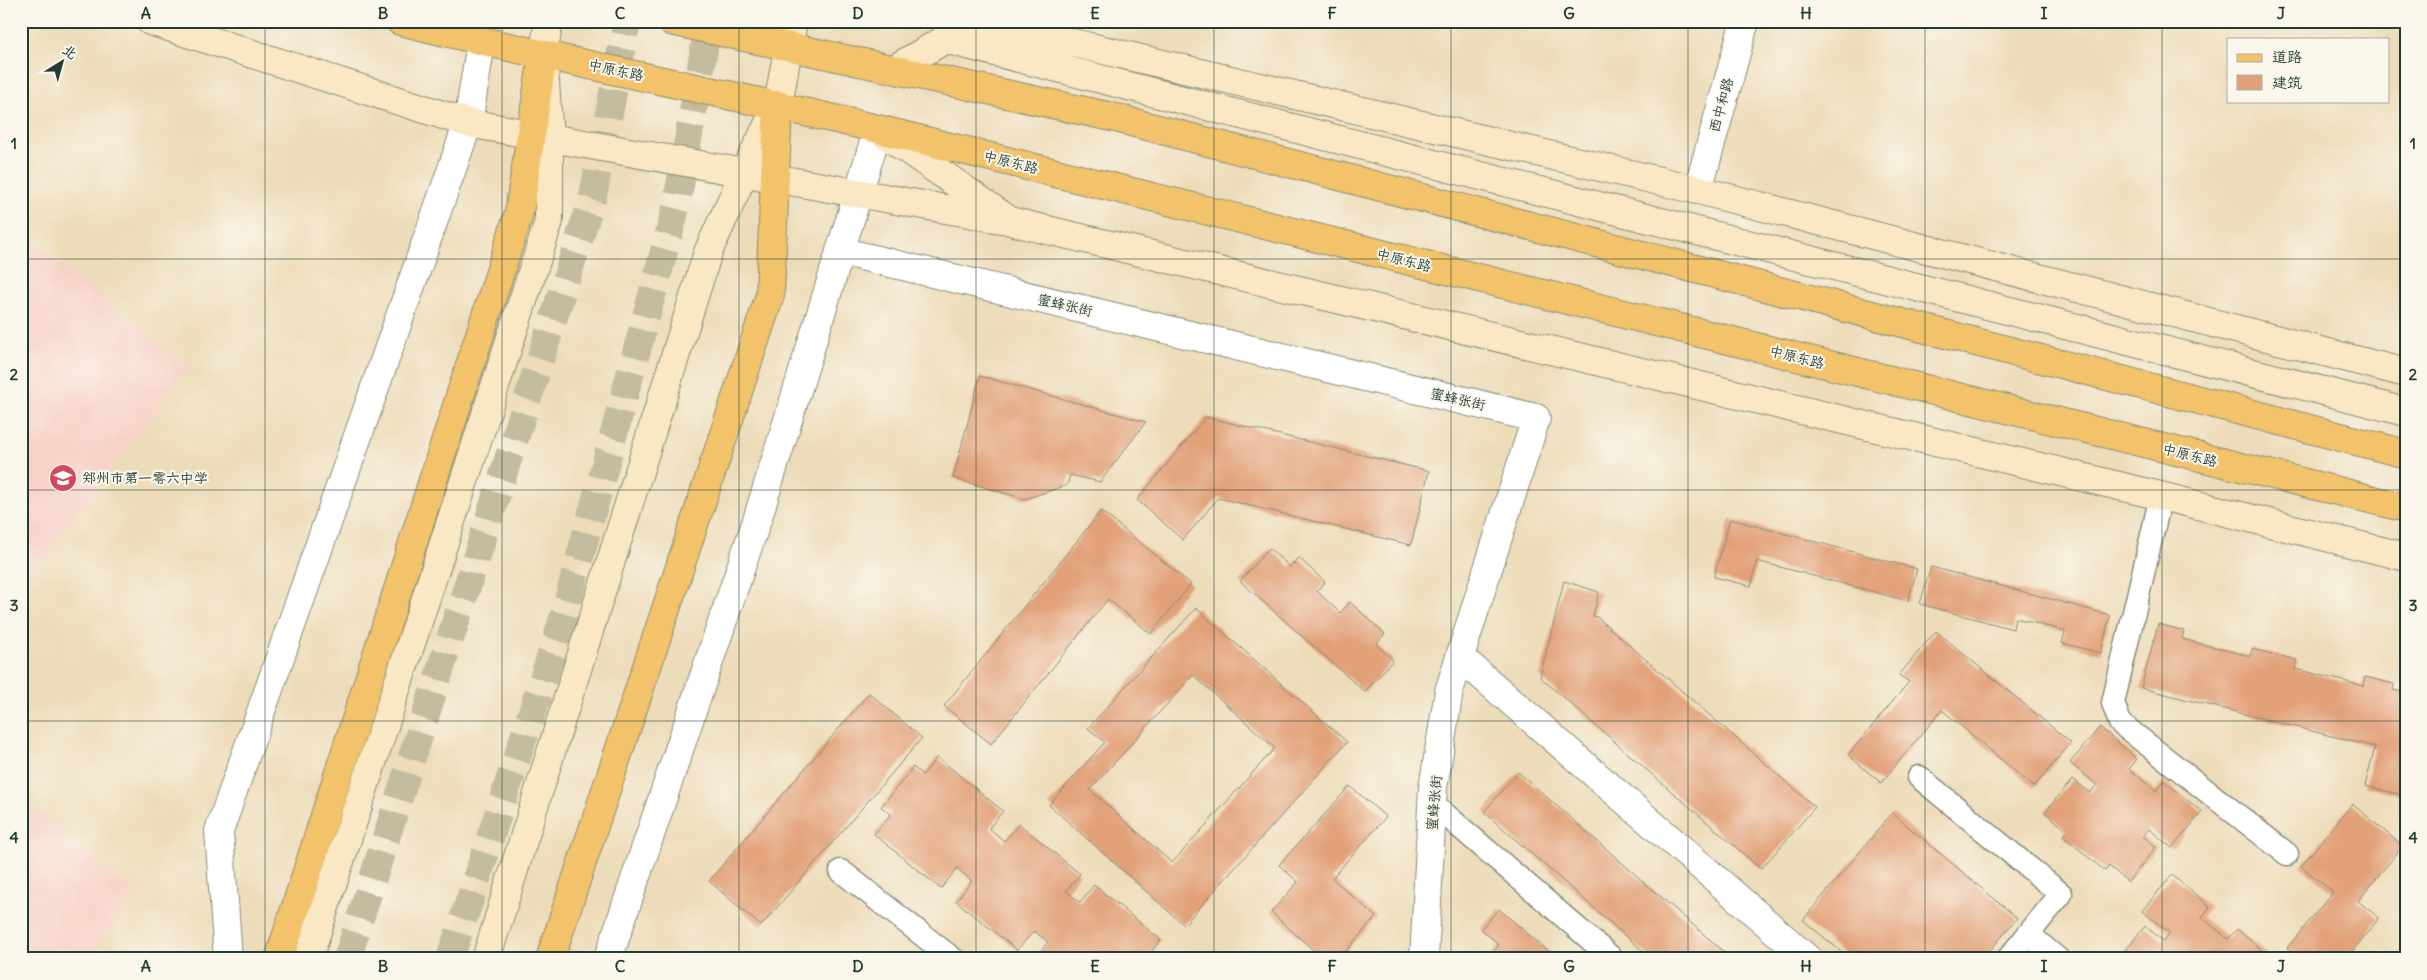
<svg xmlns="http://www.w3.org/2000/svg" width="2427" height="980" viewBox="0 0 2427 980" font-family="Delius,'LXGW WenKai TC',sans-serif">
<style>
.built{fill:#f7d1c7}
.building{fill:#e2a179;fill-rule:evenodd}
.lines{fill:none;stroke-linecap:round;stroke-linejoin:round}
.highway-tunnel{stroke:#c4bc9e;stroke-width:28;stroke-dasharray:28 14;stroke-linecap:butt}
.lane-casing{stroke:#868c76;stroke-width:25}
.street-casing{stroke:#868c76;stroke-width:30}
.secondary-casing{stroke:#868c76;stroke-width:30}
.primary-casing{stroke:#868c76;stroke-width:30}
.highway-casing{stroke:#868c76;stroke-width:30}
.lane{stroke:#fff;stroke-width:22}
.street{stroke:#fff;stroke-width:28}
.secondary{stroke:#fae7c3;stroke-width:28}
.primary{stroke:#f2c36a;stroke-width:28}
.highway{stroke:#f2c36a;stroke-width:28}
.grid{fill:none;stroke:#1f3d34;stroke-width:1;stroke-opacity:0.55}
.labels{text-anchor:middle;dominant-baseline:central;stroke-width:4;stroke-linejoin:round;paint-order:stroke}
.street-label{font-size:14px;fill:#1f3d34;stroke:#fbf7ec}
.poi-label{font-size:14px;fill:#1f3d34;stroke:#fbf7ec;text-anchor:start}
.neatline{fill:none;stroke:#1f3d34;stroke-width:2}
.grid-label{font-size:16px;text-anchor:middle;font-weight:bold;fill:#1f3d34}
</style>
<rect width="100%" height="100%" fill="#fbf7ec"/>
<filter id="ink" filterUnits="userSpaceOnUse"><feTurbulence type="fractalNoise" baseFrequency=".02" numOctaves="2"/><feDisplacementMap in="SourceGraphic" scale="10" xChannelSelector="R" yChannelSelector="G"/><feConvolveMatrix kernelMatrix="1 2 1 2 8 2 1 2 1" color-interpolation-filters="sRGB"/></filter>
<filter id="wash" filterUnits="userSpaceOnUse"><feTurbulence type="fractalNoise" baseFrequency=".0096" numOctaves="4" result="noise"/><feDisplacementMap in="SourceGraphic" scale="20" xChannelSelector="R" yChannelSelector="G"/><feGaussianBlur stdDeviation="1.12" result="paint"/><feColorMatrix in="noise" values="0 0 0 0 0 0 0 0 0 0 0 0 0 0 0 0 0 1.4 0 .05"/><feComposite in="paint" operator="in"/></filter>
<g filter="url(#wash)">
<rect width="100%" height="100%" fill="#eddcb9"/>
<!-- built -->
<path class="built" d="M21 232 188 367 21 589Z
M21 799 136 893 88 959H21Z"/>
<g id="blocks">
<!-- building -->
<path class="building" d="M980 376 1146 422 1100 482 1070 475 1067 485 1025 499 953 478Z
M1206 417 1429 471 1411 545 1218 498 1183 540 1137 500Z
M1101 511 1191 584 1151 634 1108 599 991 744 944 706Z
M1730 519 1917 569 1908 601 1757 561 1751 586 1714 577Z
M1269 548 1290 567 1299 558 1325 582 1317 591 1340 613 1350 602 1385 634 1376 644 1393 660 1365 692 1240 581Z
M1931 567 2110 615 2101 653 2062 643 2065 631 2015 618 2013 629 1920 604Z
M1564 581 1599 592 1593 616 1597 617 1815 807 1761 869 1540 677Z
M1196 608 1347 742 1184 925 1049 805 1105 742 1088 728ZM1193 675 1275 748 1172 863 1090 790Z
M2158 624 2184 631 2182 639 2250 656 2252 649 2297 660 2295 669 2363 686 2365 677 2394 684 2393 690 2406 693V796L2365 786 2375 747 2141 688Z
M1936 631 2071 743 2034 787 1942 710 1881 783 1848 755 1909 682 1899 675Z
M869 693 922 738 761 926 709 881Z
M2100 727 2137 759 2129 769 2156 791 2164 781 2202 812 2172 848 2149 829 2143 836 2156 847 2128 882 2109 866 2105 871 2063 836 2067 831 2045 812 2073 779 2090 793 2097 785 2070 763Z
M937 757 1003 811 989 828 1004 841 1019 824 1080 874 1066 891 1080 902 1094 885 1161 940 1147 957 1149 959H1034L1048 942 1034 931 1017 950 956 901 972 881 957 868 941 889 874 834 891 814 881 807 913 767 923 775Z
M1518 772 1732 959H1652L1484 812Z
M1350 786 1386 817 1332 878 1376 917 1339 959H1323L1271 912 1298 882 1279 865Z
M2352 804 2403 846 2358 901 2379 918 2346 959H2300L2287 948 2333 892 2301 866Z
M1892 813 2017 918 1983 959H1850L1803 920Z
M2172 875 2210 907 2202 917 2228 939 2237 929 2272 959H2118L2145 926 2163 941 2170 933 2142 911Z
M1499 909 1555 957 1553 959H1487L1499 945 1481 929Z"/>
</g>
</g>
<g filter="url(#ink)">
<use href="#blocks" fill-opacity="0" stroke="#868c76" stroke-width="1"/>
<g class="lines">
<!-- highway-tunnel -->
<path class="highway-tunnel" d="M347 959 593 196 627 21
M450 959 562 622 676 208 709 21"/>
<!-- lane casing -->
<g class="lane-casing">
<path id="lane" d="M2161 496 2113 703 2120 723 2287 854
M1919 777 2061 894 2008 959
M1432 803 1613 959
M841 871 953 959
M2028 934 2058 959"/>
</g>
<!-- street casing -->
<g class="street-casing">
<path id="street" d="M1698 190 1745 21
M840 251 1536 418 1449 691 1433 788 1424 959
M1460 657 1808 959
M228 959 219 831 468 123 481 42
M608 959 758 517 878 129"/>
</g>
<!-- secondary casing -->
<g class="secondary-casing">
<path id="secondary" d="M150 21 468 123 1001 219
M980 21 1698 190 2406 373
M944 39 2406 412
M894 69 961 30
M879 130 1010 221 2161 496 2406 557
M308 959 549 221V137L543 55 549 21
M486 959 708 252 744 173 778 105 793 21"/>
</g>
<!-- primary casing -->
<g class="primary-casing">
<path id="primary" d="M400 21C558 61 719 91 878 129L2406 508
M671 21 1112 117 2406 454"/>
</g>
<!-- highway casing -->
<g class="highway-casing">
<path id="highway" d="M279 959 519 213 543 55
M550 959 770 295 778 105"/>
</g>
<!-- lane -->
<use href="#lane" class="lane"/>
<!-- street -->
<use href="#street" class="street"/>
<!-- secondary -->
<use href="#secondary" class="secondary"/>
<!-- primary -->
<use href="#primary" class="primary"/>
<!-- highway -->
<use href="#highway" class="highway"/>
</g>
</g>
<!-- grid -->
<path class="grid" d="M265 21V959M502 21V959M739 21V959M976 21V959M1214 21V959M1451 21V959M1688 21V959M1925 21V959M2162 21V959M21 259H2406M21 490H2406M21 721H2406"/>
<!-- icons -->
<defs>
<g id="school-disc" transform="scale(1.4375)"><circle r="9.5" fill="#d1495b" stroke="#fbf7ec"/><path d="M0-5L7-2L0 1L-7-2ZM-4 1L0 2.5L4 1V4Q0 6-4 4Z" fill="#fff"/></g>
</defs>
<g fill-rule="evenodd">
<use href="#school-disc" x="63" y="478"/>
</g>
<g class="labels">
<!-- street labels -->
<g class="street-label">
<text transform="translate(616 70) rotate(12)">中原东路</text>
<text transform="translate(1721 105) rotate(-75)">西中和路</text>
<text transform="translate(1011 162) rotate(14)">中原东路</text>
<text transform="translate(1404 260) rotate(14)">中原东路</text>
<text transform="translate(1065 305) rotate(13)">蜜蜂张街</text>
<text transform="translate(1797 357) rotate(14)">中原东路</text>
<text transform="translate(1458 399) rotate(13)">蜜蜂张街</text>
<text transform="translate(2190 455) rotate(14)">中原东路</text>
<text transform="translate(1434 803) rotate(-85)">蜜蜂张街</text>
</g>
<!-- poi labels -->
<g class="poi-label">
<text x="82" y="478">郑州市第一零六中学</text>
</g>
</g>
<!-- margin -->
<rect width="2427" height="980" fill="none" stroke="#fbf7ec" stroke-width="55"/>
<!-- legend -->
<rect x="2227" y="38" width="162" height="65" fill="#fbf7ec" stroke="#a3ada2"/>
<rect x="2237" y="54" width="25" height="8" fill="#f2c36a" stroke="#a3ada2"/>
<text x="2272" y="62" font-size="15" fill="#1f3d34">道路</text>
<rect x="2237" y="75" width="25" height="15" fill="#e2a179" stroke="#a3ada2"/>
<text x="2272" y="88" font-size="15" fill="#1f3d34">建筑</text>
<!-- north arrow -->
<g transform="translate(62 62) rotate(37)" stroke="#fbf7ec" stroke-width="4" paint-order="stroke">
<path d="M0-4L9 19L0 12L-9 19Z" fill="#1f3d34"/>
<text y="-8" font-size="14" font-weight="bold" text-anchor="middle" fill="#1f3d34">北</text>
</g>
<rect x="28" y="28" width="2372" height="924" class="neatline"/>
<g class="grid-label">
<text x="146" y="19">A</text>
<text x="383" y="19">B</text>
<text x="620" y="19">C</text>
<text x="858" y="19">D</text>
<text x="1095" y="19">E</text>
<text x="1332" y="19">F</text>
<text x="1569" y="19">G</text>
<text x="1806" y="19">H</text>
<text x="2044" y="19">I</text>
<text x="2281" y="19">J</text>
<text x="14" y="149">1</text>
<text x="2413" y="149">1</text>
<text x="14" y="380">2</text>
<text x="2413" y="380">2</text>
<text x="14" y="611">3</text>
<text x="2413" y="611">3</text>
<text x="14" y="843">4</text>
<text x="2413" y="843">4</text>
<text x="146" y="972">A</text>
<text x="383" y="972">B</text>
<text x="620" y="972">C</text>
<text x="858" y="972">D</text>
<text x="1095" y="972">E</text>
<text x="1332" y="972">F</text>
<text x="1569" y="972">G</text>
<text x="1806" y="972">H</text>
<text x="2044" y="972">I</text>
<text x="2281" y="972">J</text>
</g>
</svg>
